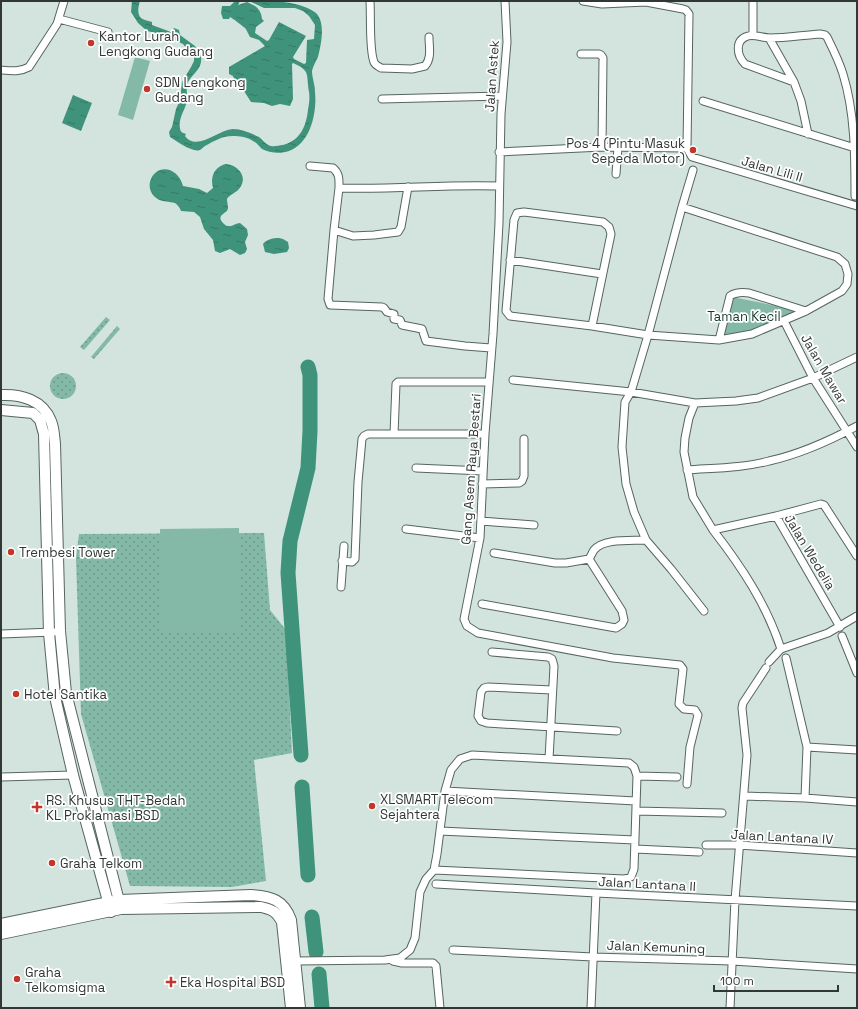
<svg xmlns="http://www.w3.org/2000/svg" width="858" height="1009" viewBox="0 0 858 1009" font-family="'Space Grotesk',sans-serif">
<style>
.grass{fill:url(#grass-dots)}
.green{fill:#83b9a6}
.water{fill:url(#water-ripples)}
.lines{fill:none;stroke-linecap:round;stroke-linejoin:round}
.river{stroke:#3f937a;stroke-width:15}
.street-casing{stroke:#56655f;stroke-width:9}
.secondary-casing{stroke:#56655f;stroke-width:12}
.street{stroke:#fff;stroke-width:7}
.secondary{stroke:#fff;stroke-width:10}
.poi-dot{fill:#c3362b;stroke:#fff;stroke-width:1.5}
.labels{text-anchor:middle;dominant-baseline:central;stroke-width:3.5;stroke-linejoin:round;paint-order:stroke}
.poi-label{font-size:13px;fill:#303734;stroke:#fff;text-anchor:start}
.street-label{font-size:13px;fill:#303734;stroke:#fff}
.park-label{font-size:13px;fill:#143a2f;stroke:#fff}
</style>
<defs>
<pattern id="grass-dots" width="8" height="8" patternUnits="userSpaceOnUse"><rect width="8" height="8" fill="#83b9a6"/><path d="M2 2h.1M6 6h.1" fill="none" stroke="#6c9788" stroke-width="1.8" stroke-linecap="round"/></pattern>
<pattern id="water-ripples" width="26" height="14" patternUnits="userSpaceOnUse"><rect width="26" height="14" fill="#3f937a"/><path d="M2 4q2-2 4 0t4 0M15 11q2-2 4 0t4 0" fill="none" stroke="#357965"/></pattern>
</defs>
<rect width="100%" height="100%" fill="#d2e4dd"/>
<!-- grass -->
<path class="grass" d="M106 317 110 320 84 350 80 347Z
M117 326 120 329 94 359 91 357Z
M50 386a13 13 0 1 1 26 0a13 13 0 1 1-26 0Z
M264 533 270 610 286 630 292 753 254 760 266 881 232 887 130 886 81 714 76 558 79 534Z"/>
<!-- green -->
<path class="green" d="M135 57 150 61 133 120 118 115Z
M732 297 798 310 773 323 748 332 723 336Z
M239 528 240 631 161 632 160 529Z"/>
<!-- water -->
<path class="water" d="M132 1H140C138 7 136 18 145 20 147 21 150 21 152 22V25L171 32 174 28 179 30 180 35 195 46 199 54 201 55C203 69 194 72 188 82 185 87 188 96 187 101 185 110 178 119 180 128 180 132 183 133 186 134L185 136C197 152 217 130 233 129 241 129 251 133 259 137 263 140 266 145 271 146 275 147 279 145 283 145 301 140 306 126 308 110 309 104 310 98 309 92 306 74 311 71 293 63L292 64 293 99 290 106 280 104 272 106 264 103 251 102 244 91 237 87 233 76 229 74V67L265 46 259 40 250 37C248 34 247 30 245 28 241 25 234 19 230 17L229 19H223L221 13 222 6H230L235 1H240L238 5 247 2C256 6 261 9 262 19L264 21 256 27 255 33 267 41 269 40 279 22 306 36 293 57 294 59 304 64 306 63 307 40 314 39 315 25 309 16 303 11 295 8H264L249 1C270 1 299 0 316 13 326 23 321 45 318 57 316 61 313 66 312 71 312 78 315 84 315 92 317 112 311 143 289 151 281 154 269 153 262 149 259 146 257 143 253 141 248 137 239 136 233 136 222 136 214 141 205 146 203 147 202 149 200 150 193 153 176 141 170 137L169 132 172 127 176 109 180 100 182 82 191 67 194 61V57L183 44 164 35 147 31 138 23 131 12Z
M73 95 92 103 81 131 62 123Z
M226 164C238 165 249 177 239 189 236 193 230 194 227 199 227 202 228 205 228 208 228 214 215 214 223 223 225 225 226 226 228 226 232 227 236 223 240 223L247 229 248 235 245 242 247 249 245 253 240 255 230 249 220 253 215 251 213 240 204 229 200 217 194 212 181 211C180 208 178 205 175 203 172 202 167 202 163 201 154 199 148 191 150 182 155 163 178 166 183 186L199 189 207 193 213 188C210 177 214 167 226 164Z
M279 238 283 239 288 242 289 248 287 252 274 254 265 252 263 244C267 239 273 238 279 238Z"/>
<g class="lines">
<!-- river -->
<path class="river" d="M301 755 288 573 290 541 308 468 310 431V375L308 367
M302 787 308 875
M312 917 316 952
M319 974 322 1008"/>
<!-- street casing -->
<g class="street-casing">
<path id="street" d="M370 1C371 15 369 50 374 62 375 65 378 66 381 68L412 69 425 66C432 58 429 47 429 37
M505 1 507 42 501 114 499 223 493 334 485 434 480 538 464 619 467 626 478 633 613 658 680 665 683 669 679 704 684 709 695 710 698 715 690 747 687 784
M583 1 602 4V1
M753 1V35
M602 4 646 2 683 9 686 10 689 14 687 148 692 157 857 206
M59 19 108 32
M769 38 794 82 801 101 808 134
M581 54H599L601 55 603 58 602 147
M1 70C12 71 20 72 29 67L57 24 64 1
M794 82 745 64C737 56 734 40 748 36 755 34 762 38 770 38 786 38 804 35 820 34L825 35 827 37C833 49 839 61 843 74 855 113 855 155 855 196
M382 99 502 96
M703 101 855 148
M499 152 602 147 687 148
M310 166 333 168C340 174 339 180 339 188
M693 170 682 207 648 335 631 392 625 402 622 447 626 484 634 512 646 540 671 569 704 611
M616 174 618 147
M334 230 353 236 374 235 398 232 401 227 408 187
M510 260 602 274
M784 321 813 378 857 447
M592 326 611 234 609 227 603 222 524 212 517 213 514 220 506 311 510 316 592 326 648 335 719 340 752 334 806 311 842 291 847 284 848 274 845 264 837 257 682 207
M719 340 730 296C736 292 742 292 749 293L806 311
M491 348 465 346 426 341 422 329 402 325 400 320 394 319V314L387 312 384 308 382 307 330 305 328 299 334 230 339 188C392 190 445 184 499 186
M513 380 631 392 695 403 736 401 758 398 813 378 857 357
M695 403 689 418 685 438 684 452 693 497 713 530 776 516 840 627
M394 434 396 384 398 382H489
M416 468 483 471
M687 470C714 468 743 468 769 461 801 454 829 441 857 426
M482 484 519 483 522 481 524 476V439
M776 516 821 504 824 505 857 556
M481 521 534 525
M406 529 480 538
M713 530C741 566 767 605 781 649
M589 559C591 556 592 553 594 550 604 538 631 541 646 540
M342 561 352 562 355 559 358 482 362 439 364 436 368 434H485
M341 587 344 546
M482 604 616 628 622 624 624 620 622 611 589 559 566 563H555L494 553
M1 634 54 632
M842 636 857 673
M492 652 548 657 552 659 554 666 549 759
M786 658 807 747 857 750
M769 662 781 649 828 633 857 616
M552 690 488 687 484 688 481 692 478 716 481 721 487 723 617 731
M637 776 677 777
M1 777 73 775
M445 791 636 801
M745 796 805 798 857 802
M805 798 807 747
M636 811 722 813
M440 831 635 840
M706 845H739L857 853
M635 849 699 852
M436 884 596 893 857 906
M453 950 593 957 732 961 857 969
M295 961 385 960 400 958 410 950 415 938 420 892 426 879 434 870 437 854 445 791 451 770 460 759 472 755 629 763 634 767 637 776 634 869 631 877 624 879 434 870
M393 961 402 963H433L436 966 440 1008
M591 1008 596 893
M730 1008 735 900 747 755 742 708 743 703 766 668"/>
</g>
<!-- secondary casing -->
<g class="secondary-casing">
<path id="secondary" d="M1 395C21 394 43 400 51 421 54 428 54 436 55 444L60 631 66 693 121 909
M1 410 33 413 40 420 44 434 49 633 55 697 73 775 111 912
M1 924 119 900 251 895C271 896 284 900 291 920L300 1008
M1 934 121 909 261 907C273 910 276 911 282 922L291 1008"/>
</g>
<!-- street -->
<use href="#street" class="street"/>
<!-- secondary -->
<use href="#secondary" class="secondary"/>
</g>
<!-- markers -->
<g class="poi-dot">
<circle cx="91" cy="43" r="4"/>
<circle cx="147" cy="89" r="4"/>
<circle cx="693" cy="150" r="4"/>
<circle cx="11" cy="552" r="4"/>
<circle cx="16" cy="694" r="4"/>
<circle cx="372" cy="806" r="4"/>
<path d="M35 801h4v4h4v4h-4v4h-4v-4h-4v-4h4z"/>
<circle cx="52" cy="863" r="4"/>
<circle cx="17" cy="979" r="4"/>
<path d="M169 976h4v4h4v4h-4v4h-4v-4h-4v-4h4z"/>
</g>
<g class="labels">
<!-- poi labels -->
<g class="poi-label">
<text x="99" y="36">Kantor Lurah<tspan x="99" dy="15">Lengkong Gudang</tspan></text>
<text x="155" y="82">SDN Lengkong<tspan x="155" dy="15">Gudang</tspan></text>
<text x="685" y="143" text-anchor="end">Pos 4 (Pintu Masuk<tspan x="685" dy="15">Sepeda Motor)</tspan></text>
<text x="19" y="552">Trembesi Tower</text>
<text x="24" y="694">Hotel Santika</text>
<text x="380" y="799">XLSMART Telecom<tspan x="380" dy="15">Sejahtera</tspan></text>
<text x="46" y="800">RS. Khusus THT-Bedah<tspan x="46" dy="15">KL Proklamasi BSD</tspan></text>
<text x="60" y="863">Graha Telkom</text>
<text x="25" y="972">Graha<tspan x="25" dy="15">Telkomsigma</tspan></text>
<text x="180" y="982">Eka Hospital BSD</text>
</g>
<!-- street labels -->
<g class="street-label">
<text transform="translate(492 76) rotate(-86)">Jalan Astek</text>
<text transform="translate(772 169) rotate(16)">Jalan Lili II</text>
<text transform="translate(824 369) rotate(60)">Jalan Mawar</text>
<text transform="translate(471 469) rotate(-86)">Gang Asem Raya Bestari</text>
<text transform="translate(810 552) rotate(59)">Jalan Wedelia</text>
<text transform="translate(782 837) rotate(3)">Jalan Lantana IV</text>
<text transform="translate(647 884) rotate(3)">Jalan Lantana II</text>
<text transform="translate(656 947) rotate(2)">Jalan Kemuning</text>
</g>
<!-- park labels -->
<g class="park-label">
<text x="744" y="316">Taman Kecil</text>
</g>
</g>
<!-- border -->
<rect width="858" height="1009" fill="none" stroke="#303734" stroke-width="4"/>
<!-- scale -->
<path d="M714 985v6h124v-6" fill="none" stroke="#303734" stroke-width="2"/>
<text x="720" y="985" font-size="12" fill="#303734" stroke="#ffffff" stroke-width="3" paint-order="stroke">100 m</text>
</svg>
